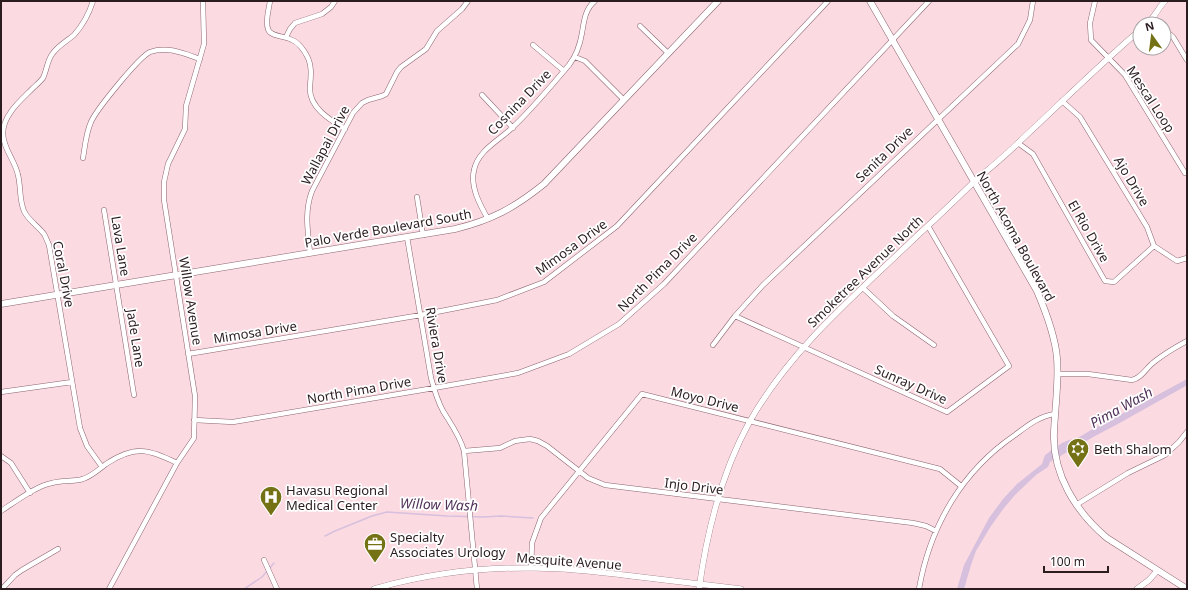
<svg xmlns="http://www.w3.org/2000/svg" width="1188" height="590" viewBox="0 0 1188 590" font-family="'Noto Sans',sans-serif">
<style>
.water{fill:#d6c0dd}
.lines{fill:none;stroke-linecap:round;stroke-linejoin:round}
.stream{stroke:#d6c0dd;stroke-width:1.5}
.minor-casing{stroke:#8a656f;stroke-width:5.5}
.tertiary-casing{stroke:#8a656f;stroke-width:6}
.secondary-casing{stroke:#8a656f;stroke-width:7}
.minor{stroke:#fff;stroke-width:4.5}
.tertiary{stroke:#fff;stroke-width:5.5}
.secondary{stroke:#fff;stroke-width:6}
.labels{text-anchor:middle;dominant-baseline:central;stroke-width:3.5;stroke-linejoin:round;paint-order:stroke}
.street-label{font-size:13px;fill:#2b1c20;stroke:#fff}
.poi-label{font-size:13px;fill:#2b1c20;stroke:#fff;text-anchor:start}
.water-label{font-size:14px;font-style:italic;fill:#51325a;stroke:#fff}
</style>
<rect width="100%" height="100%" fill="#fcdae2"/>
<!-- water -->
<path class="water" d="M1187 379V385L1184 387 1116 425 1095 436 1050 462 1048 467 1036 475 1015 495 1004 508 991 526 976 551 971 565 964 589H957L964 565 989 518 1003 499 1017 484 1042 464 1045 455 1062 443 1069 440 1076 439 1091 430 1150 399Z"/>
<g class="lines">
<!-- stream -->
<path class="stream" d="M325 536 335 531 372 516 387 512 447 516 483 517 501 516 533 518
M244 589 262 577 274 563"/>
<!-- minor casing -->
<g class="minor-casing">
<path id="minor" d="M93 1C89 14 83 25 74 35 67 41 59 45 53 53 47 60 47 70 43 78 40 82 36 85 32 89 21 100 3 115 3 133 3 149 15 160 18 175 21 187 19 199 24 211 28 220 38 226 44 234 46 237 47 241 49 245L80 428 87 446 102 467
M270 1C269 9 265 21 268 29 270 37 286 36 292 40 298 42 304 50 307 56 312 65 311 76 310 86 308 107 330 120 345 129
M1095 1 1090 23 1091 40 1125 75 1185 173 1187 172
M1152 19 1158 24
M640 26 668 53
M1164 29 1173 37 1187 60
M286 37 290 29 295 23 322 14 331 7 335 1
M533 45 564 71
M575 57 585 61 624 100
M482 95 513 128
M1062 101 1080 117 1147 227 1154 246 1177 261 1187 258
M1018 143 1033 154 1105 281 1114 282 1154 246
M83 158C85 146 86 133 91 122 96 110 139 57 150 52 167 46 183 53 200 59
M417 197 423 235
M104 210 134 395
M488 219C480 205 470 187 474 170 478 150 500 140 513 127 533 108 551 86 569 65 576 56 580 45 582 33 584 21 585 9 595 1
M407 237 431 378C434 389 437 400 443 411 451 424 460 436 464 451L477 589
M310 253C308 232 304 212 312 191L353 113 362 103 368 100 382 96 386 94 397 72 401 67 426 49 437 31 462 9 468 1
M863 288 893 316 934 345
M735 316 947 412 1009 366 928 226
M713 345 735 316 763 285 1018 44 1030 20 1033 1
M188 354 421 315 497 300 544 282 617 226 828 1
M1058 374H1088L1132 380C1142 378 1146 368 1154 362 1164 354 1176 347 1187 341
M1 392 72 382
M194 420 233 422 434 388 518 373 569 354 619 324 664 284 929 1
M464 451 500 448 515 441 522 440 530 439 538 441 547 446 588 478 605 485 913 523 926 526 936 531
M1 456 11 463 30 493
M1076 505 1128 473 1165 455 1179 442 1187 432
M1 511C15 502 36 486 52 483 62 480 73 482 83 479 92 476 98 470 106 464 135 445 148 449 177 463
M264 560 277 589
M531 568 532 543 541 518 642 394 940 469 961 486
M2 589 15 575 22 570 58 549
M109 589 177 463 194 438 195 396 164 200V182L168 164 185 129 186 106 204 44 203 1
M919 589C930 526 962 471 1015 435 1027 426 1039 416 1055 414"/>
</g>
<!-- tertiary casing -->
<g class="tertiary-casing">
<path id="tertiary" d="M1147 24C1155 17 1158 8 1165 1
M374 589C426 574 481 567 536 568 568 568 600 572 632 576 668 580 705 585 741 589
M699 589C707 531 721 473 750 421 792 347 858 293 919 234 938 217 956 199 975 181 990 168 1005 156 1019 142 1059 105 1098 66 1140 30
M1137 589 1149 580 1157 571"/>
</g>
<!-- secondary casing -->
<g class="secondary-casing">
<path id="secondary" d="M870 1 1037 291C1046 312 1055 335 1057 358 1059 383 1055 407 1054 432 1052 474 1076 512 1107 538L1187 589
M1 304 455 229C492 220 514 208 544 184L718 1"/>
</g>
<!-- minor -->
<use href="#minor" class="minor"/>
<!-- tertiary -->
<use href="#tertiary" class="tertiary"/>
<!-- secondary -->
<use href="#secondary" class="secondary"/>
</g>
<!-- icons -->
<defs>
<g id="synagogue-pin" transform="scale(1.15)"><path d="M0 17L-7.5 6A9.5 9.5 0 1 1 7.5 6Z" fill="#757216" stroke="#fff"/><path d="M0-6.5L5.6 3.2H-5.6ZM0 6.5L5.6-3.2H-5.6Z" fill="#fff"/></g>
<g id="hospital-pin" transform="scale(1.15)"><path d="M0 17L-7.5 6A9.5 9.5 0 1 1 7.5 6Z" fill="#757216" stroke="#fff"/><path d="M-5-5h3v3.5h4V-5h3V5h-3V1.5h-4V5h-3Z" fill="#fff"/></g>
<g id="office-pin" transform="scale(1.15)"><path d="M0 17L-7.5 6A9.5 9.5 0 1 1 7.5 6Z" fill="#757216" stroke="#fff"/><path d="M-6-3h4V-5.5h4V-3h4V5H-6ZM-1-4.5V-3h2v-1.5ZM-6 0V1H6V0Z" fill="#fff"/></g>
</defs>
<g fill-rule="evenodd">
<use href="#synagogue-pin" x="1078" y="449"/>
<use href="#hospital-pin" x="271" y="497"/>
<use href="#office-pin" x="375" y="544"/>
</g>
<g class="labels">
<!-- street labels -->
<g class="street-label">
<text transform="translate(1151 99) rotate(57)">Mescal Loop</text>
<text transform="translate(519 102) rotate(-46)">Cosnina Drive</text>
<text transform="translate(325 145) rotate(-62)">Wallapai Drive</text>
<text transform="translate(884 154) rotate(-44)">Senita Drive</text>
<text transform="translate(1132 181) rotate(59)">Ajo Drive</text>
<text transform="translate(388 228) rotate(-10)">Palo Verde Boulevard South</text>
<text transform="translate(1089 231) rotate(60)">El Rio Drive</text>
<text transform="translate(1016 236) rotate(61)">North Acoma Boulevard</text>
<text transform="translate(121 246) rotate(81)">Lava Lane</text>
<text transform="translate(571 247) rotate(-36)">Mimosa Drive</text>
<text transform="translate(865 271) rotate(-44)">Smoketree Avenue North</text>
<text transform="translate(657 272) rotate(-45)">North Pima Drive</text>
<text transform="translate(64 274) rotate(79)">Coral Drive</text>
<text transform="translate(191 301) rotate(81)">Willow Avenue</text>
<text transform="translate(255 332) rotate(-9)">Mimosa Drive</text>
<text transform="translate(136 338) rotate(81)">Jade Lane</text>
<text transform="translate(437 345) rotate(80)">Riviera Drive</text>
<text transform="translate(911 384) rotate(24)">Sunray Drive</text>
<text transform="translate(359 390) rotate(-10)">North Pima Drive</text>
<text transform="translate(705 399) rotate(14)">Moyo Drive</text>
<text transform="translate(694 486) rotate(7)">Injo Drive</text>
<text transform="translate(569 561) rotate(4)">Mesquite Avenue</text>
</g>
<!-- poi labels -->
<g class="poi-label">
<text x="1094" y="449">Beth Shalom</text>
<text x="286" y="490">Havasu Regional<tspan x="286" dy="15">Medical Center</tspan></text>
<text x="390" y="537">Specialty<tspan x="390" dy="15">Associates Urology</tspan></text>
</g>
<!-- water labels -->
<g class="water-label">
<text transform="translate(1121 407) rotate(-29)">Pima Wash</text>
<text transform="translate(439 504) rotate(2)">Willow Wash</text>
</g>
</g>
<!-- border -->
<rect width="1188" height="590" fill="none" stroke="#2b1c20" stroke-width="4"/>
<!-- north arrow -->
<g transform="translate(1152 36) rotate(346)"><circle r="19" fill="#ffffff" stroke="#aaa4a6"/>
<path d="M0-3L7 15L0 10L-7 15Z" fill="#757216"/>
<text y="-6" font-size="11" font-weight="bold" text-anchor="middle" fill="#2b1c20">N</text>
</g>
<!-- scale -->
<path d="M1044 566v6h64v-6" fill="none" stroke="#2b1c20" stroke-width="2"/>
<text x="1050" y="566" font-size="12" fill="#2b1c20" stroke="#ffffff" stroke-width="3" paint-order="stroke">100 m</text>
</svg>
